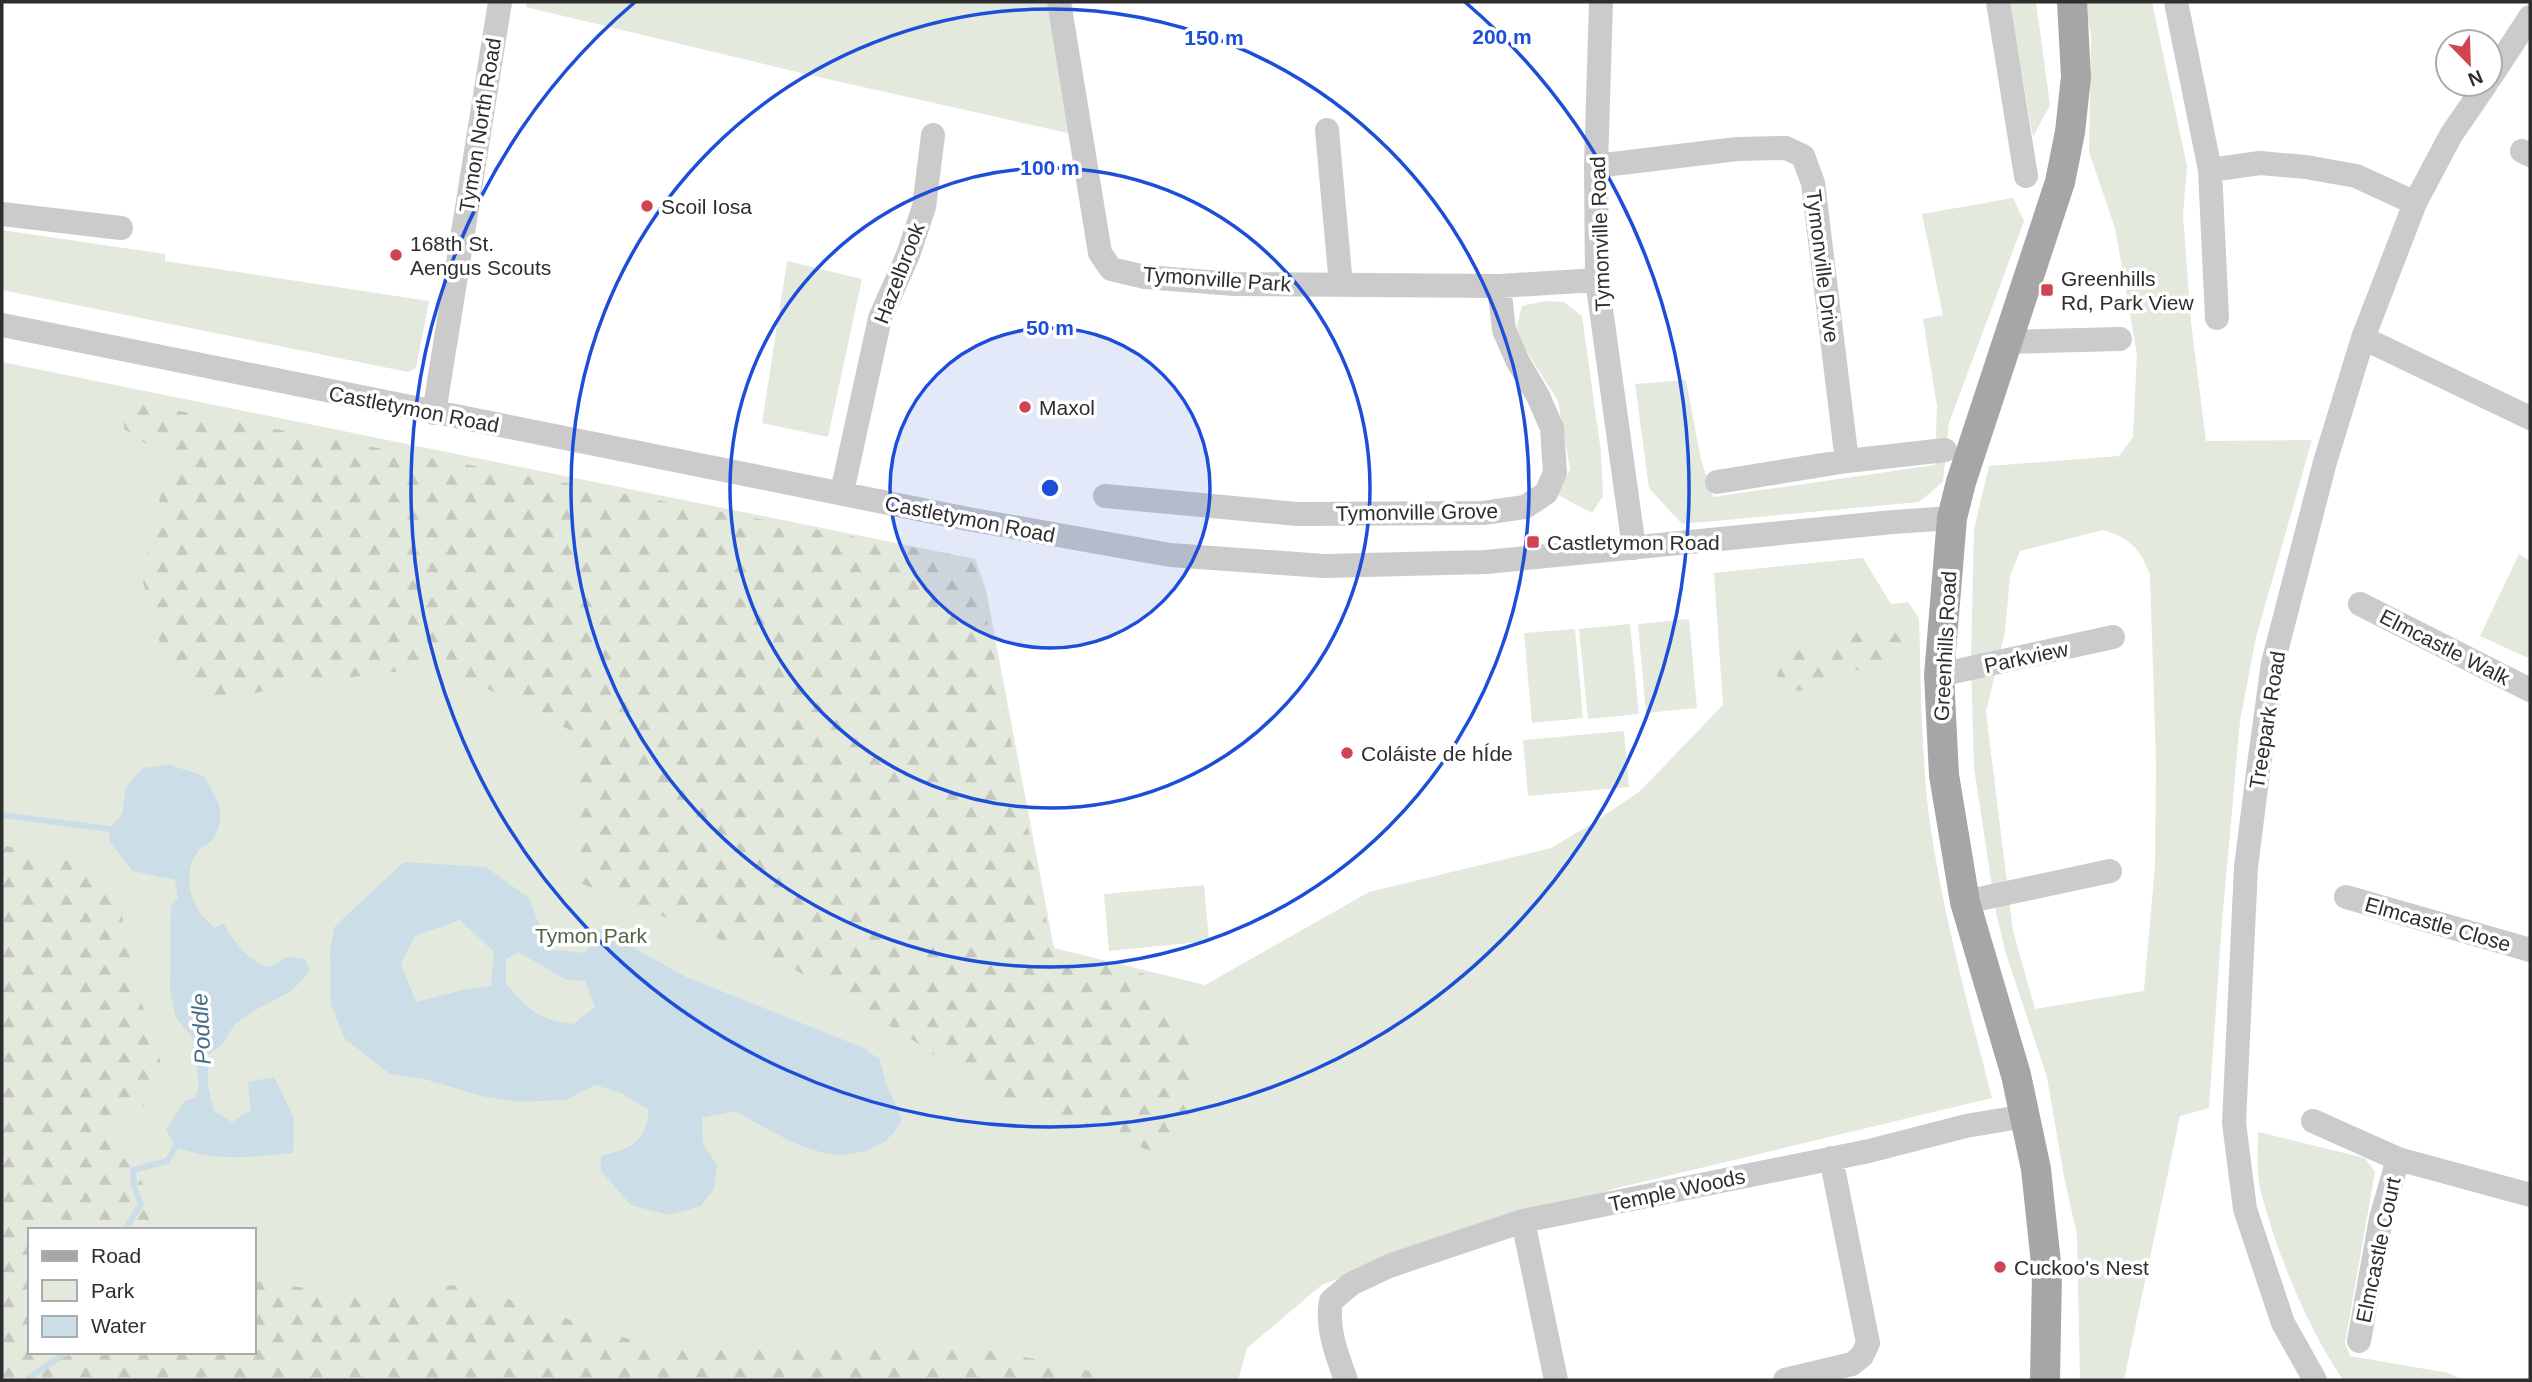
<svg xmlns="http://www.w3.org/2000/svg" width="2532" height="1382" viewBox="0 0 2532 1382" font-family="Helvetica,sans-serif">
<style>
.green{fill:#e4e9dd;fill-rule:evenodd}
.forest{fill:url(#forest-firs)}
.water{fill:#cbdde7;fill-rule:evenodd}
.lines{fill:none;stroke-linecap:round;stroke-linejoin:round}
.stream{stroke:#cbdde7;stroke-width:6}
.minor{stroke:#cbcbcb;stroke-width:24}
.major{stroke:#a6a6a6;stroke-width:30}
.ring{fill:none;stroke:#1d4ed8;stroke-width:3.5}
.poi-dot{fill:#d04451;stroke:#fff;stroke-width:2.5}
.labels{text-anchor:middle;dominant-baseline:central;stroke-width:7;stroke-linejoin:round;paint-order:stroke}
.street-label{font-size:21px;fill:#2e2e2e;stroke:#fff}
.poi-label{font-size:21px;fill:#2e2e2e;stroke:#fff;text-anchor:start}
.park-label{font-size:21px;fill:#526440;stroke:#fff}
.water-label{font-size:23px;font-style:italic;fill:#456e86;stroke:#fff}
.centre{fill:#1d4ed8;stroke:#fff;stroke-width:3.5}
.ring-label{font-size:21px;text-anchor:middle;font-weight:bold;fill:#1d4ed8;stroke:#fff;stroke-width:7;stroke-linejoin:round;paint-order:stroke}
</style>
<defs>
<pattern id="forest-firs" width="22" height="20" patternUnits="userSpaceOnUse" patternTransform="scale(1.75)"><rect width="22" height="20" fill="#e4e9dd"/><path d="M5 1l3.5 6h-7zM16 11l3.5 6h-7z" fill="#c4c8be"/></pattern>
</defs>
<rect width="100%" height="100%" fill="#fff"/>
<!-- green -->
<path class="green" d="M526 2H1047L1072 134 814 76 526 7Z
M2009 2H2036L2050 105 2033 137Z
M2084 2H2152L2187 166 2183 215 2191 322 2206 441 2312 440 2256 637 2240 721 2222 922 2209 1108 2180 1116 2124 1380H2080L2077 1235 2064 1177 2047 1077 2006 954 1996 913 1974 768 1971 663 1974 529 1989 466 2119 456 2133 437 2137 354 2115 228 2089 152 2091 35ZM2103 530C2130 538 2141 549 2150 575L2156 763 2155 864 2144 991 2035 1009 2013 931 1986 712 2005 632 2010 576 2020 551Z
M2013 198 2024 221 1949 423 1943 482 1919 502 1682 524 1649 488 1635 384 1686 380 1701 460 1713 497 1935 465 1937 406 1923 319 1943 315 1922 214Z
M2 230 165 254V261L429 301 416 368 408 372 2 290Z
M787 261 862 279 828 437 762 423Z
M1545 301 1564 302 1582 316 1601 452 1603 496 1592 513 1558 495 1570 469 1558 401 1515 333 1522 306Z
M2 362 975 559 986 590 1054 948 1205 985 1369 892 1551 848 1593 823 1640 791 1723 705 1714 573 1863 558 1891 604 1908 602 1919 618C1921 684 1921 750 1929 816 1942 911 1968 1005 1992 1098L1617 1188 1323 1284 1247 1348 1238 1380H2ZM30 1230H254V1352H30Z
M2519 554 2530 561V659L2480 636Z
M1689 619 1697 708 1646 713 1638 624Z
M1630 624 1639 714 1588 719 1579 629Z
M1575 629 1583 718 1532 723 1524 633Z
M1624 731 1629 787 1528 796 1523 740Z
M1204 885 1209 941 1109 951 1104 894Z
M2258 1132 2365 1158 2375 1172 2345 1343 2350 1356 2449 1373 2463 1380H2343C2307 1327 2277 1254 2261 1192 2256 1174 2258 1151 2258 1132Z"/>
<!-- forest -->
<path class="forest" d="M125 401 975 559 1052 950 1145 974 1152 1006 1197 1030 1189 1133 1167 1158 1062 1115 996 1096 905 1035 794 969 580 883 576 733 442 666 304 683 223 699 174 676 154 628 143 581 155 517 170 460 124 429Z
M1880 629C1904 630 1910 646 1898 667 1887 668 1876 668 1865 669 1840 672 1831 673 1829 643L1840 636Z
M1810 648C1847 674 1818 702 1782 686L1777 674C1786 659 1792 651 1810 648Z
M2 845 85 865 126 898 122 916 137 992 158 1046 163 1080 150 1102 104 1131 177 1230H30V1352H254V1281L313 1289 394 1294 462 1284 665 1351 960 1345 1057 1363 1124 1380H2Z"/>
<!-- water -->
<path class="water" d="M170 765 204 776C209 786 219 800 220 811 221 820 218 835 211 841 207 845 201 846 198 851 180 877 191 910 215 928L223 923C235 942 248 962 270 967L287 957 305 959 310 970 293 990 259 1008 235 1024 222 1045 208 1055V1086L214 1111 232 1122 251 1110 248 1082 274 1077 294 1118 293 1153C248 1157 219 1162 175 1147L166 1129 185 1101 195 1098 199 1085 193 1038 176 1018 170 990 171 905 178 898 175 880 133 871 109 841 110 828 122 814 126 787 143 768Z
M404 862 486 867 530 899 539 925 554 950 586 953 598 928 686 977 864 1048 880 1060 886 1083 902 1120C897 1127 892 1136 885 1141 833 1176 781 1135 735 1111L702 1118 703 1144 717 1165 714 1189 701 1206 669 1215 631 1205 601 1171V1156C632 1148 645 1143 649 1110L621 1093 595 1085 566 1100 518 1102 486 1097 424 1079 390 1074 345 1039 331 1005 330 949 335 926ZM460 920 494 952 491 986 467 989 416 1002 401 964 415 936ZM518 952 567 980 585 981 595 1007 573 1024C537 1019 530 1011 506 984V959Z"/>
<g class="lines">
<!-- stream -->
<path class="stream" d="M2 815 117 830
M125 1230 141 1204 134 1186 133 1170 167 1161 179 1141
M29 1378 67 1352"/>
<!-- minor -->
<path class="minor" d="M1059 2 1100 253 1111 269 1145 277 1234 284 1499 286 1597 280
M1601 2 1596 166 1597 280 1634 548
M1998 2 2026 176
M2176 2 2210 170 2260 163 2306 167 2356 176 2415 203
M2490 78 2530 17
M1327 130 1341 285
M2522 151 2530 155
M1596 166 1737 149 1786 148 1803 156 1813 183 1847 461
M2210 170 2217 318
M2 214 121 228
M2 325 968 519 1170 555 1324 566 1486 562 1893 522 1952 518
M2363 338 2530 418
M2007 342 2120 339
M434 413 500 2
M1717 482 1847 461 1945 450
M842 492 880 318 908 255 924 207 933 135
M1105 496 1297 514 1483 513 1525 507 1546 493 1555 473 1552 428 1538 396 1517 360 1504 330 1499 286
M2360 604 2530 690
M1939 675 2113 637
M2346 897 2530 950
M1965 902 2110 871
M2313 1121 2398 1159 2530 1195
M1523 1221 1556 1380
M2359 1341 2381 1218 2398 1159
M1346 1380C1337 1355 1326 1328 1331 1301L1351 1284 1389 1266 1523 1221 1869 1151 1966 1126 2025 1116
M1785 1380 1852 1364 1862 1356 1868 1343 1831 1158
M2315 1380 2283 1323 2245 1209 2234 1123 2246 867 2258 772 2273 663 2325 462 2363 338 2415 203 2451 135 2486 84"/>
<!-- major -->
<path class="major" d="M2045 1380 2047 1273 2036 1169 2016 1075 1965 902 1944 775 1939 675 1952 518 1961 482 2060 182 2070 132 2076 77 2072 2"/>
</g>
<!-- distance rings -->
<circle cx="1050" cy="488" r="160" fill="#1d4ed8" fill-opacity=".12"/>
<g class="ring">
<circle cx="1050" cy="488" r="160"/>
<circle cx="1050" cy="488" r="320"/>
<circle cx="1050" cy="488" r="479"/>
<path d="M1465 2A639 639 0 1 1 635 2"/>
</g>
<!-- markers -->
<g class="poi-dot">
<circle cx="647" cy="206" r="7"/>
<circle cx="396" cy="255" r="7"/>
<rect x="2040" y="283" width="14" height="14" rx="3.5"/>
<circle cx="1025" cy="407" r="7"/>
<rect x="1526" y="535" width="14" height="14" rx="3.5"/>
<circle cx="1347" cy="753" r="7"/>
<circle cx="2000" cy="1267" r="7"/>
</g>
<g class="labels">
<!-- street labels -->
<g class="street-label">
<text transform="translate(480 125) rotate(-81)">Tymon North Road</text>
<text transform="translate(1600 234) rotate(-92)">Tymonville Road</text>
<text transform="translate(1823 266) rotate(83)">Tymonville Drive</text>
<text transform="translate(899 273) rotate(-69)">Hazelbrook</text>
<text transform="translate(1217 279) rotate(4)">Tymonville Park</text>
<text transform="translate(414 409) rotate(11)">Castletymon Road</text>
<text transform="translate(1417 512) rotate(-1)">Tymonville Grove</text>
<text transform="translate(970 519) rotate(11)">Castletymon Road</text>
<text transform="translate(1945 646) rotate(-87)">Greenhills Road</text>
<text transform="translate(2445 647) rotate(27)">Elmcastle Walk</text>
<text transform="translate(2026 657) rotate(-12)">Parkview</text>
<text transform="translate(2267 720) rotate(-81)">Treepark Road</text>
<text transform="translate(2438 924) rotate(16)">Elmcastle Close</text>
<text transform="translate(1677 1190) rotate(-12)">Temple Woods</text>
<text transform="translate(2378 1250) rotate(-78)">Elmcastle Court</text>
</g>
<!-- poi labels -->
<g class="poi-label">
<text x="661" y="206">Scoil Iosa</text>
<text x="410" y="243">168th St.<tspan x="410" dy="24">Aengus Scouts</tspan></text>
<text x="2061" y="278">Greenhills<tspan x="2061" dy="24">Rd, Park View</tspan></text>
<text x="1039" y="407">Maxol</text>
<text x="1547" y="542">Castletymon Road</text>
<text x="1361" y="753">Coláiste de hÍde</text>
<text x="2014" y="1267">Cuckoo's Nest</text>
</g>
<!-- park labels -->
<g class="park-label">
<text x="591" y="935">Tymon Park</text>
</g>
<!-- water labels -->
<g class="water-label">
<text transform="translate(201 1029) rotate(-93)">Poddle</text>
</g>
</g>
<circle cx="1050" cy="488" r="10" class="centre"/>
<g class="ring-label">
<text x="1502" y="44">200 m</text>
<text x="1214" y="45">150 m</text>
<text x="1050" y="175">100 m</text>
<text x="1050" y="335">50 m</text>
</g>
<!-- border -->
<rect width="2532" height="1382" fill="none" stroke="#2e2e2e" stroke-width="7"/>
<!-- legend -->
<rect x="28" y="1228" width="228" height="126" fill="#ffffff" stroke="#ababab" stroke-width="2"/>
<rect x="42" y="1251" width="35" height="10" fill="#a6a6a6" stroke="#ababab" stroke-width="2"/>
<text x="91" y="1263" font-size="21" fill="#2e2e2e">Road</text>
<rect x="42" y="1280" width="35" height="21" fill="#e4e9dd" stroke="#ababab" stroke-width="2"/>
<text x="91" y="1298" font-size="21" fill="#2e2e2e">Park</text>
<rect x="42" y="1316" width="35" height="21" fill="#cbdde7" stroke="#ababab" stroke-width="2"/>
<text x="91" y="1333" font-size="21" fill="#2e2e2e">Water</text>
<!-- north arrow -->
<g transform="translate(2469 63) rotate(157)"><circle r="33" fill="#ffffff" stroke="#ababab" stroke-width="2"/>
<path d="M0-5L12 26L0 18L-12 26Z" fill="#d04451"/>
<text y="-10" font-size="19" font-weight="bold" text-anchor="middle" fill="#2e2e2e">N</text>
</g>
</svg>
